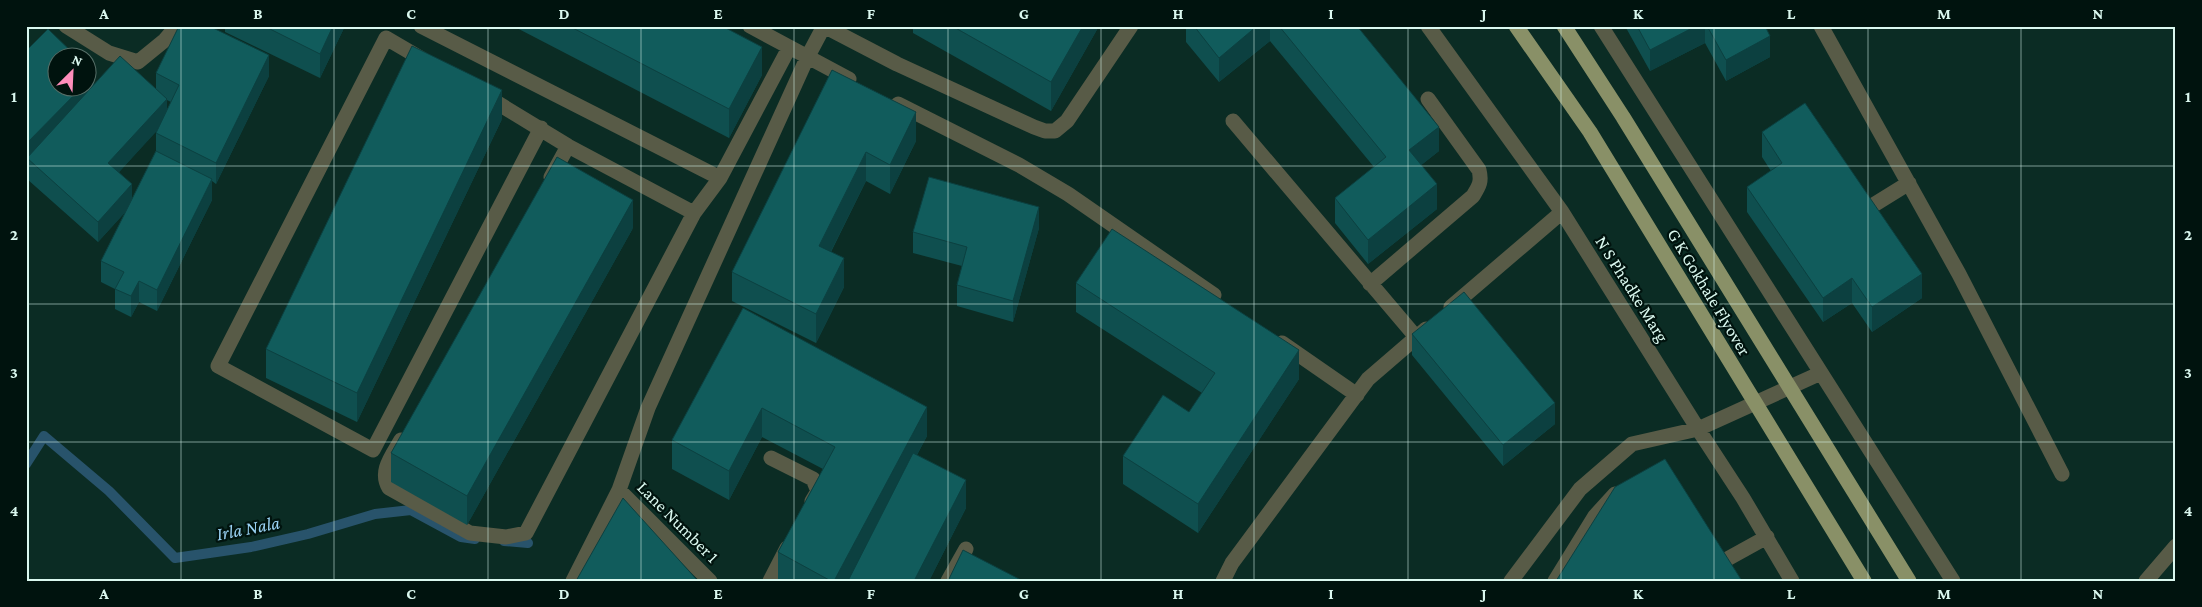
<svg xmlns="http://www.w3.org/2000/svg" width="2202" height="607" viewBox="0 0 2202 607" font-family="'Crimson Pro',serif">
<style>
.lines{fill:none;stroke-linecap:round;stroke-linejoin:round}
.stream{stroke:#28536b;stroke-width:10}
.minor{stroke:#585b47;stroke-width:15}
.major-bridge{stroke:#899067;stroke-width:15}
.wall{fill:#0f4f4f;fill-rule:evenodd}
.shaded-wall{fill:#0c4040}
.building{fill:#115c5c;stroke:#0c4040}
.grid{fill:none;stroke:#daf8ef;stroke-width:1;stroke-opacity:0.55}
.labels{text-anchor:middle;dominant-baseline:central;stroke-width:4.5;stroke-linejoin:round;paint-order:stroke}
.street-label{font-size:18px;fill:#daf8ef;stroke:#00130e}
.water-label{font-size:19px;font-style:italic;fill:#99d1f3;stroke:#00130e}
.neatline{fill:none;stroke:#daf8ef;stroke-width:2}
.grid-label{font-size:16px;text-anchor:middle;font-weight:bold;fill:#daf8ef}
</style>
<rect width="100%" height="100%" fill="#0b2c24"/>
<g class="lines">
<!-- stream -->
<path class="stream" d="M26 464 44 436 109 491 175 558 251 547 308 534 375 514 411 510 461 537 475 539
M504 541 528 543"/>
<!-- minor -->
<path class="minor" d="M66 26 109 53 138 62 165 40 177 26
M421 26 720 178
M750 26 849 79
M824 26 897 64 1034 127 1045 131H1055L1067 121 1131 26
M1428 26 1562 212 1698 429 1743 498 1792 581
M1601 26 1953 581
M1821 26 1959 274 2062 474
M427 62 386 38 218 366 373 450 541 128
M898 104 1019 165 1068 194 1214 295
M1233 121 1416 337
M551 177 568 146
M1867 209 1909 183
M694 213 720 178 789 48
M1370 284 1473 196C1479 186 1482 182 1479 170L1428 99
M1451 307 1562 212
M1282 343 1357 395
M401 440C392 456 379 471 389 488L470 533 506 537 526 533 694 213 568 146 486 96
M771 458 813 479 818 491 812 501
M619 490 710 581
M1720 563 1767 537
M573 581 619 490 648 408 807 58 824 26
M770 581 787 548
M948 581 966 549
M1223 581 1232 563 1368 379 1426 329
M1511 581 1580 489 1632 444 1698 429 1821 373
M1555 581 1595 516 1615 494
M2146 581 2176 546"/>
<!-- major-bridge -->
<path class="major-bridge" d="M1516 26 1590 132 1864 581
M1564 26 1623 117 1909 581"/>
</g>
<!-- wall -->
<path class="wall" d="M225 26H345L320 78 225 32Z
M513 26H722L762 75 729 138Z
M913 26H1099L1051 111 913 33Z
M1186 26H1357L1439 151 1421 165 1437 209 1368 264 1335 223V198L1374 167 1270 41 1219 82 1186 42Z
M1625 26H1765L1770 57 1726 81 1705 43 1650 71Z
M26 51 94 84 156 88V73L269 76 216 184 212 181V200L157 311 139 302 131 317 115 309V289L101 282V261L126 211 98 242 27 179V164L26 165ZM167 100 171 102 167 110ZM157 130 156 133V151L132 199 119 172Z
M832 70 916 141 890 194 866 181 831 252 844 287 816 343 732 301V272Z
M502 119 357 422 266 378V349Z
M1762 132 1922 298 1872 332 1852 303 1823 322 1747 212V187L1771 171 1762 157Z
M633 228 467 525 391 482V453Z
M1039 228 1013 322 957 306V285L962 266 913 253V232Z
M1076 283 1299 379 1198 533 1123 484V456L1189 412 1202 393 1076 312Z
M743 308 927 436 917 455 966 508 929 581H778V552L823 469 762 437 729 500 672 469V440Z
M1412 334 1555 424 1503 466 1412 355Z"/>
<!-- shaded-wall -->
<path class="shaded-wall" d="M333 26H345L320 78V54Z
M1083 26H1099L1051 111V82Z
M1257 26H1270V41L1219 82V58Z
M1696 26H1705V43L1650 71V50Z
M1770 36V57L1726 81V60Z
M762 47V75L729 138V109Z
M269 55V76L216 184V163Z
M94 73V94L27 158V164L26 165V144L81 88H88V80Z
M502 90V119L357 422V393Z
M167 99V120L108 184V163Z
M916 112V141L890 194V165Z
M1439 127V151L1409 175V150Z
M866 152V181L819 275V246Z
M212 179V200L157 311V290Z
M132 184V205L98 242V222Z
M1437 184V209L1368 264V240Z
M633 200V228L467 525V496Z
M1039 207V228L1013 322V301Z
M844 258V287L816 343V314Z
M1922 274V298L1872 332V307Z
M1852 278V303L1823 322V298Z
M139 281V302L131 317V296Z
M1299 350V379L1198 533V504Z
M1555 403V424L1503 466V445Z
M927 407V436L849 581H834Z
M762 408V437L729 500V471Z
M966 480V508L929 581H914Z"/>
<!-- building -->
<path class="building" d="M179 26H209L269 55 216 163 156 133 179 85 156 73Z
M264 26H333L320 54Z
M569 26H722L762 47 729 109Z
M952 26H1083L1051 82Z
M1194 26H1257L1219 58Z
M1279 26H1357L1439 127 1409 150 1437 184 1368 240 1335 198 1386 157Z
M1637 26H1696L1650 50Z
M1707 26H1765L1770 36 1726 60Z
M48 29 78 58H58V88H81L26 144V51Z
M412 46 502 90 357 393 266 349Z
M120 56 167 99 108 163 132 184 98 222 27 158Z
M88 67 94 73 88 80Z
M832 70 916 112 890 165 866 152 819 246 844 258 816 314 732 272Z
M1805 103 1922 274 1872 307 1852 278 1823 298 1747 187 1782 163 1762 132Z
M156 151 212 179 157 290 139 281 131 296 115 289 124 272 101 261Z
M557 157 633 200 467 496 391 453Z
M929 177 1039 207 1013 301 957 285 967 247 913 232Z
M1112 229 1299 350 1198 504 1123 456 1163 395 1189 412 1215 373 1076 283Z
M1464 292 1555 403 1503 445 1412 334Z
M743 308 927 407 834 581H831L778 552 835 447 762 408 729 471 672 440Z
M913 453 966 480 914 581H848Z
M1665 459 1742 581H1556L1615 487Z
M623 498 698 581H576Z
M963 550 1023 581H948Z"/>
<!-- grid -->
<path class="grid" d="M181 26V581M334 26V581M488 26V581M641 26V581M794 26V581M948 26V581M1101 26V581M1254 26V581M1408 26V581M1561 26V581M1714 26V581M1868 26V581M2021 26V581M26 166H2176M26 304H2176M26 442H2176"/>
<g class="labels">
<!-- street labels -->
<g class="street-label">
<text transform="translate(1632 289) rotate(58)">N S Phadke Marg</text>
<text transform="translate(1709 292) rotate(59)">G K Gokhale Flyover</text>
<text transform="translate(678 522) rotate(45)">Lane Number 1</text>
</g>
<!-- water labels -->
<g class="water-label">
<text transform="translate(248 528) rotate(-11)">Irla Nala</text>
</g>
</g>
<!-- border -->
<rect width="2202" height="607" fill="none" stroke="#00130e" stroke-width="55"/>
<!-- north arrow -->
<g transform="translate(72 72) rotate(24)"><circle r="24" fill="#00130e" stroke="#576f68"/>
<path d="M0-4L9 19L0 12L-9 19Z" fill="#fe8ebb"/>
<text y="-8" font-size="14" font-weight="bold" text-anchor="middle" fill="#daf8ef">N</text>
</g>
<rect x="28" y="28" width="2146" height="552" class="neatline"/>
<g class="grid-label">
<text x="104" y="19">A</text>
<text x="258" y="19">B</text>
<text x="411" y="19">C</text>
<text x="564" y="19">D</text>
<text x="718" y="19">E</text>
<text x="871" y="19">F</text>
<text x="1024" y="19">G</text>
<text x="1178" y="19">H</text>
<text x="1331" y="19">I</text>
<text x="1484" y="19">J</text>
<text x="1638" y="19">K</text>
<text x="1791" y="19">L</text>
<text x="1944" y="19">M</text>
<text x="2098" y="19">N</text>
<text x="14" y="102">1</text>
<text x="2188" y="102">1</text>
<text x="14" y="240">2</text>
<text x="2188" y="240">2</text>
<text x="14" y="378">3</text>
<text x="2188" y="378">3</text>
<text x="14" y="516">4</text>
<text x="2188" y="516">4</text>
<text x="104" y="599">A</text>
<text x="258" y="599">B</text>
<text x="411" y="599">C</text>
<text x="564" y="599">D</text>
<text x="718" y="599">E</text>
<text x="871" y="599">F</text>
<text x="1024" y="599">G</text>
<text x="1178" y="599">H</text>
<text x="1331" y="599">I</text>
<text x="1484" y="599">J</text>
<text x="1638" y="599">K</text>
<text x="1791" y="599">L</text>
<text x="1944" y="599">M</text>
<text x="2098" y="599">N</text>
</g>
</svg>
